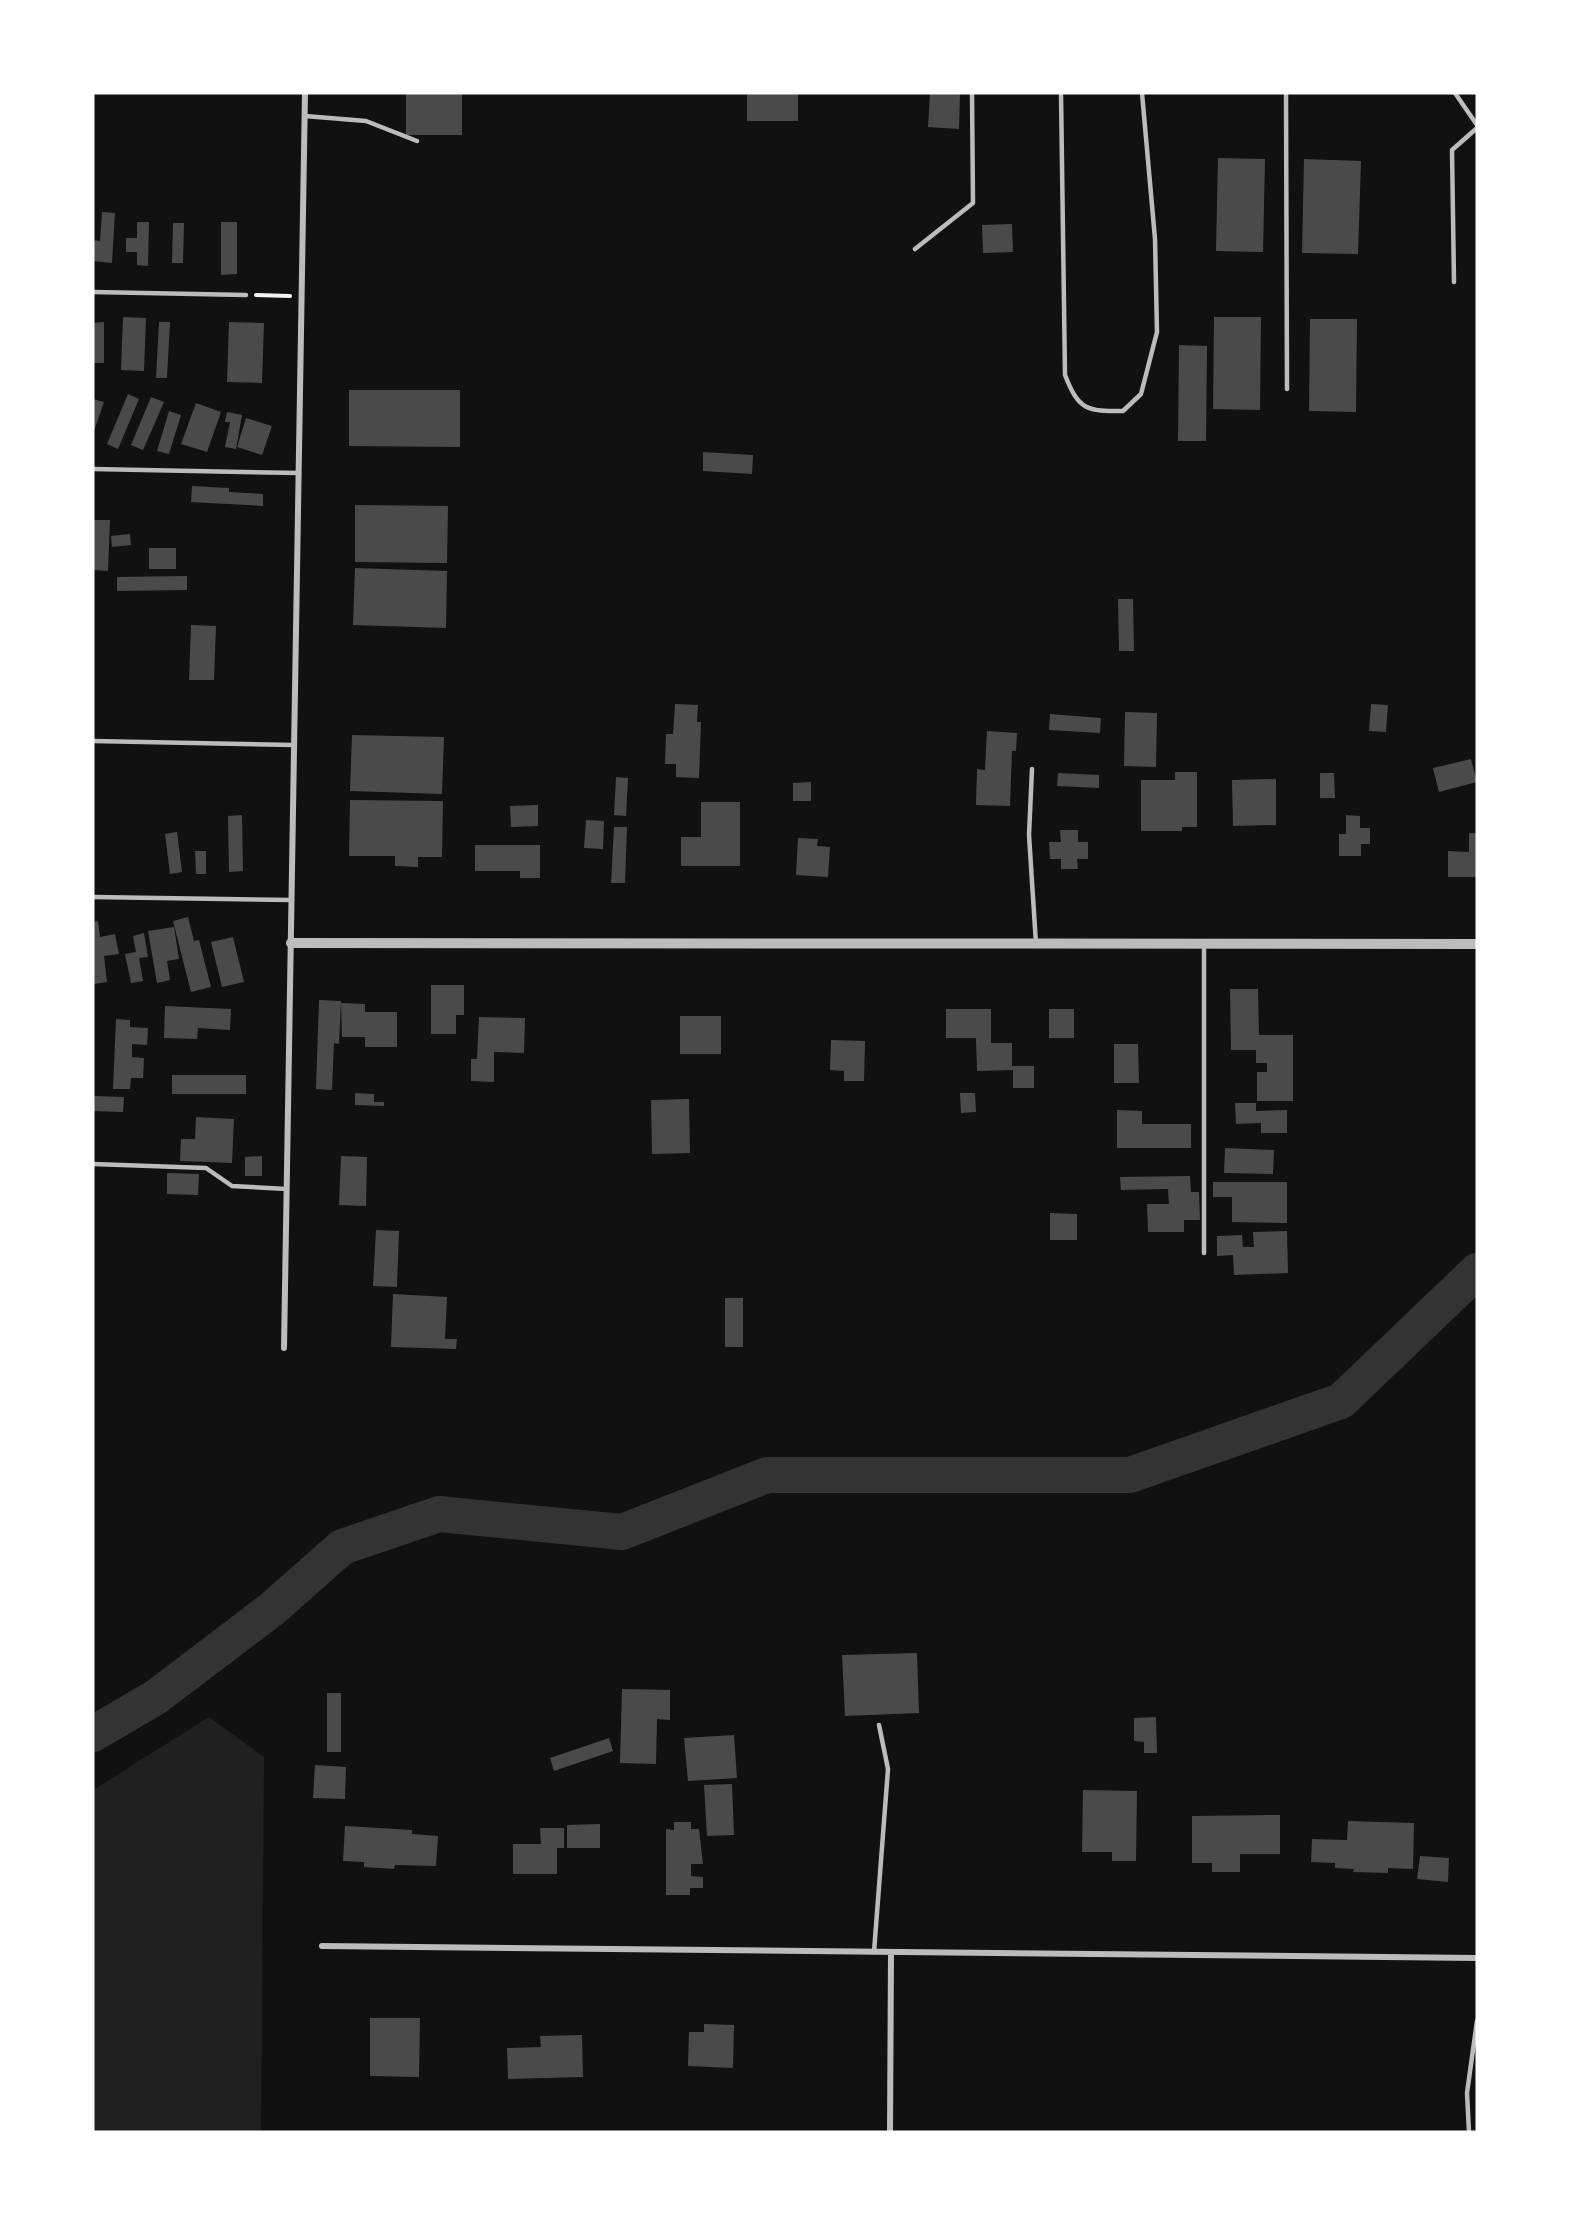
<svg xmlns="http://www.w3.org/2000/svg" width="1570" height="2225" viewBox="0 0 1570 2225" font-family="Roboto,sans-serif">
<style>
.green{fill:#202020}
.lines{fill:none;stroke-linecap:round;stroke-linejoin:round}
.river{stroke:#333;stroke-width:36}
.building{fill:#4a4a4a}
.path{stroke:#f5f5f5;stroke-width:4}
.service{stroke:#bcbcbc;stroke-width:4.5}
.minor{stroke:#bcbcbc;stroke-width:6}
.tertiary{stroke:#bcbcbc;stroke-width:10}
</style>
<rect width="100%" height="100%" fill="#111"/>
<!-- green -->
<path class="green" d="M209 1717 264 1757 261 2132H93V1790Z"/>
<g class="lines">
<!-- river -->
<path class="river" d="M93 1734 156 1697 272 1609 342 1547 439 1514 622 1532 767 1475H1130L1341 1401 1477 1271"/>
</g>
<!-- building -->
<path class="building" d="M406 93H462V135H406Z
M747 93H798V121H747Z
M930 93H960L959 129 928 127Z
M1218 158 1265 159 1263 252 1216 251Z
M1304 159 1361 161 1358 254 1302 253Z
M102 212 115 213 112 263 93 261V240L100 241Z
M137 222H149L148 266 137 265V252H126V238H137Z
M221 222H237V274L221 275Z
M173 223H184L183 263H172Z
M1012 224 1013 252 983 253 982 225Z
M123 317 146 318 144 371 121 370Z
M1214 317H1261L1260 410 1213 409Z
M1310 319H1357L1356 412 1309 411Z
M104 322V363H93V323Z
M159 322H170L167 378H156Z
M229 322 264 323 262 383 227 382Z
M1179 345 1207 346 1206 441H1178Z
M349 390H460V447L349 446Z
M128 394 139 399 118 449 107 444Z
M151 397 164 402 143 450 131 445Z
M93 399 104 402 93 434Z
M196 403 221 412 207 452 181 444Z
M169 411 181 415 169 454 157 451Z
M227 412 242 415 236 449 225 447 230 422H225Z
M246 418 272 426 262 455 237 447Z
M703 452 753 455 752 474 703 471Z
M192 486 229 488V492L263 494V506L191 502Z
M355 505 448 506 447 563 355 562Z
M93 520H110L108 571 93 570Z
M130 534 131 545 112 547 111 536Z
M149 548H176V569H149Z
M355 568 447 571 446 628 353 625Z
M187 576V590L117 591V577Z
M1118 599H1133L1134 651H1119Z
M191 625 216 626 214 680H189Z
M675 704 698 705 697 722H701L699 778 676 777V764H665L666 734H673Z
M1371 704 1388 705 1386 732 1369 731Z
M1125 712 1157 713 1156 767 1124 766Z
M1050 714 1101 718 1100 733 1049 730Z
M987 731 1017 733 1016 751H1012L1010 806 976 805 977 769 985 770Z
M352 735 444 737 442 794 350 791Z
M1471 759 1477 782 1439 792 1433 768Z
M1175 772H1197V827H1182V831H1141V780H1175Z
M1058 773 1099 775V788L1057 786Z
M1320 773H1334L1335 798H1320Z
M616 777 628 778 626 816 614 815Z
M1276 779V825L1233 826 1232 780Z
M811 782V801H793V783Z
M350 800 443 801 442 857H418V867L395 866V856H349Z
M701 802H740V866H681V837H701Z
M538 805V826L511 827 510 806Z
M242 815 243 871 229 872 228 816Z
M1346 815 1360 816V828H1370V844H1361V856H1339V834H1346Z
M586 820 604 821 603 849 584 848Z
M614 827H627L625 883H611Z
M1060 830H1078V842H1088V859H1077L1078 869H1061V859H1050L1049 842H1061Z
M177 832 182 872 170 874 165 834Z
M1469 833H1477V877H1448V851L1469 852Z
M798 838 818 839 817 846 830 847 828 877 796 875Z
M475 845H540V878H520V871H475Z
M195 851H206V874H196Z
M188 917 194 941 199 940 211 987 191 992 173 921Z
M98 921 100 937 115 934 119 954 104 956 107 982 94 984 93 922Z
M174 927 179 959 167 961 170 980 157 983 148 931Z
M144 933 148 957 139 958 143 981 131 983 125 954 136 952 133 936Z
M233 937 244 982 222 987 211 942Z
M431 985H464V1015H456V1034H431Z
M1230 989H1258L1259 1035H1293V1101H1257V1072H1267V1063H1256V1050H1231Z
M319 1000 341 1001 339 1044 334 1043 332 1090 316 1089Z
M341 1003 365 1004V1012H397V1047H365V1037H342Z
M165 1006 231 1009 230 1030 198 1028 197 1039 164 1038Z
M946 1009H991V1043H1012V1066H1034V1088H1013V1070L977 1071 976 1038H946Z
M1049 1009H1074V1038H1049Z
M680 1016H721V1054H680Z
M479 1017 525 1018 524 1053 494 1052V1082L471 1081V1059H477Z
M116 1019 130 1020V1027L148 1028 147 1045 132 1044V1057L144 1058 143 1078H131L130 1089H113Z
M831 1040 865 1041 864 1081H844V1071L830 1070Z
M1114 1044H1138L1139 1083H1114Z
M172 1075H246V1094H172Z
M355 1093 374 1094V1102H384V1106L355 1105Z
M960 1093H975L976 1112 961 1113Z
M93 1096 124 1097 123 1112 93 1111Z
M689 1099 690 1153 652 1154 651 1100Z
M1235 1103H1256V1111L1287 1110V1133H1261V1123L1236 1124Z
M1117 1110 1142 1111V1124H1191V1148H1117Z
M196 1117 234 1119 232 1163 180 1161 181 1139H195Z
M1225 1148 1274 1150 1273 1174 1224 1173Z
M262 1156V1176H245V1157Z
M341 1156 367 1157 366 1206 339 1205Z
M167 1173 199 1174 198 1195 167 1194Z
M1190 1176 1191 1192H1199L1200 1220H1184V1232H1148L1147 1204H1169L1168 1189 1121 1190 1120 1177Z
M1213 1182H1287V1223L1232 1222V1197H1213Z
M1050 1213 1077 1214V1240H1050Z
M376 1230 399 1231 397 1287 373 1286Z
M1287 1231 1288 1273 1234 1275 1233 1255 1217 1256V1236L1242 1235 1243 1247H1254L1253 1232Z
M393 1294 447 1297 445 1339H457L456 1349 391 1347Z
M725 1298H743V1347H725Z
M917 1653 919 1713 845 1716 842 1655Z
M622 1689 670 1690V1720L657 1719 656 1764 620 1763Z
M327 1693H341V1752H327Z
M1156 1717 1157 1753H1144V1742L1134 1741V1718Z
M734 1735 737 1778 688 1781 684 1738Z
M609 1738 613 1751 554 1771 550 1758Z
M315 1765 346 1767 345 1799 313 1798Z
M732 1784 734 1835 707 1836 704 1785Z
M1083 1790 1137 1791 1136 1861H1112V1852H1082Z
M1280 1815V1854H1240V1872H1212V1863H1192V1816Z
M1348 1821 1414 1823 1413 1869 1388 1868V1873L1353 1872 1354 1869 1335 1868V1863L1311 1862 1312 1839 1347 1840Z
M674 1822H691V1829H699L703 1864H691V1876L703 1877V1888H690V1895H666V1829L674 1830Z
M600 1824V1848H567V1825Z
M345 1826 412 1830V1834L438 1836 436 1866 395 1865 394 1869 364 1867V1862L343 1861Z
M540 1828H564V1848H557V1874H513V1844H541Z
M1420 1856 1449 1858 1448 1882 1417 1879Z
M370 2018H420L419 2077 370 2076Z
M704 2024 734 2025 733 2068 688 2066 689 2032H704Z
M582 2035 583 2077 508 2079 507 2048 541 2047 540 2036Z"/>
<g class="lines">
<!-- path -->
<path class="path" d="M256 295 290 296"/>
<!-- service -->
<path class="service" d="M1061 93 1065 375C1079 411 1087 411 1123 411L1141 394 1157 332 1155 239 1142 93
M1286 93 1287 389
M1455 93 1477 125
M305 116 366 121 417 141
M915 249 973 203 972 93
M1454 282 1452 150 1477 128
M93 292 246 295
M93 469 299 473
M93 741 294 745
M1032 769 1029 835 1036 944
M93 897 291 900
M1204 944V1253
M93 1164 206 1168 232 1186 287 1189
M874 1952 888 1769 879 1725
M1469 2132 1467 2093 1477 2021"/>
<!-- minor -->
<path class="minor" d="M284 1348 305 93
M322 1946 1477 1958
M890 2132 891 1952"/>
<!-- tertiary -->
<path class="tertiary" d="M291 943 1477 944"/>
</g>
<!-- border -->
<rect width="1570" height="2225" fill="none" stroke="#ffffff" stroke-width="189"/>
</svg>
